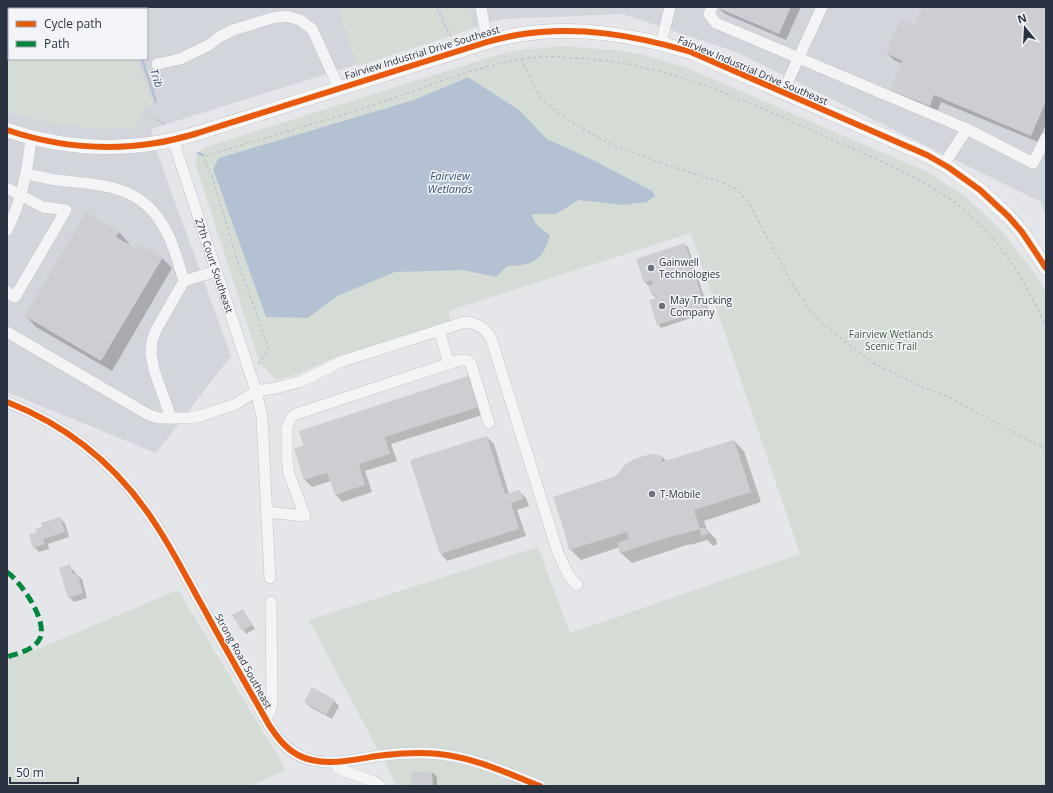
<svg xmlns="http://www.w3.org/2000/svg" width="1053" height="793" viewBox="0 0 1053 793" font-family="'Open Sans',sans-serif">
<style>
.built{fill:#d3d5dc;fill-rule:evenodd}
.green{fill:#d4dcd5}
.water{fill:#b4c1d2}
.shadow{fill:#0003}
.lines{fill:none;stroke-linecap:round;stroke-linejoin:round}
.stream{stroke:#b4c1d2;stroke-width:2.5}
.building{fill:#ccced1}
.minor-casing{stroke:#c2c4c7;stroke-width:12}
.major-casing{stroke:#c1c3c6;stroke-width:15}
.path{stroke:#c3c4c8;stroke-width:1.5;stroke-dasharray:3 3;stroke-linecap:butt}
.minor{stroke:#f3f4f5;stroke-width:11}
.major{stroke:#f7f7f7;stroke-width:14}
.quiet{stroke:#00873e;stroke-width:5;stroke-dasharray:10 5;stroke-linecap:butt}
.cycleway-casing{stroke:#f2f4f7;stroke-width:8}
.cycleway{stroke:#e8590c;stroke-width:6}
.poi-dot{fill:#6c717c;stroke:#f2f4f7;stroke-width:1.5}
.labels{text-anchor:middle;dominant-baseline:central;stroke-width:3;stroke-linejoin:round;paint-order:stroke}
.street-label{font-size:10px;fill:#2b3241;stroke:#f2f4f7}
.poi-label{font-size:10px;fill:#2b3241;stroke:#f2f4f7;text-anchor:start}
.park-label{font-size:10px;fill:#3e5c3a;stroke:#f2f4f7}
.water-label{font-size:11px;font-style:italic;fill:#384f73;stroke:#f2f4f7}
</style>
<rect width="100%" height="100%" fill="#e4e6e9"/>
<!-- built -->
<path class="built" d="M7 7H1046V216L1041 202 736 52 623 14 502 19 151 129 158 155 231 356 156 453 7 392ZM9 9H147V59H9Z"/>
<!-- green -->
<path class="green" d="M7 7H120V9H9V59H137L153 104C142 108 140 112 140 123L132 129 87 128 48 122 7 112Z
M338 7H435L448 37 357 66Z
M438 7H470L473 23 472 29 451 36Z
M562 46 613 50 640 54 687 68 925 171 962 194 1000 229 1037 276 1046 294V786H397L309 620 538 547 570 633 800 554 691 233 454 309 448 312 451 321 341 355 300 373 277 380 262 366 259 361 195 162C196 154 199 151 206 147L488 58 514 51Z
M178 590 286 770 250 786H7V659L33 651Z"/>
<!-- water -->
<path class="water" d="M468 77 519 110 547 139 595 161 652 191 655 196 647 202 624 205 579 200 556 214H534L532 215C533 224 543 230 550 235 543 260 533 266 507 266L496 277 463 270 395 272 337 296 308 318 266 317 213 169 219 158 414 100Z"/>
<!-- shadow -->
<path class="shadow" d="M718 7H801L786 40 725 14Z
M923 7H1046V124L1038 142 941 102 937 113 898 97 891 90 902 64 894 60 887 53 915 26Z
M119 232 129 243 128 245 137 251 162 258 172 268 112 371 36 327 26 316Z
M684 244 688 247 709 312 661 328 658 324 657 299 653 295 649 285 648 286 645 282Z
M468 377 475 384 485 414 391 444 397 461 365 471 372 492 342 502 336 495 331 481 312 487 305 480 295 449Z
M487 437 494 444 509 494 519 491 526 498 529 506 517 510 526 536 447 561 441 554Z
M734 441 744 451 761 502 704 521 707 530 716 539 717 544 713 546 707 540 690 545V544L632 563 621 553 620 547 581 560 570 549 554 498 617 477 624 466 633 460 643 457 656 456 663 457 667 462Z
M60 518 65 523 69 537 48 544 49 549 39 552 34 547 39 533 43 527Z
M69 566 74 571 76 574 82 579 87 598 74 602 69 597Z
M243 610 255 629 246 634 234 615Z
M334 701 339 706 332 719 310 707 305 702Z
M432 772 437 777V786H413Z"/>
<g class="lines">
<!-- stream -->
<path class="stream" d="M126 7V9
M142 59 156 102
M198 153 203 155"/>
</g>
<!-- building -->
<path class="building" d="M716 7H791L779 34Z
M922 7H1046V101L1031 136 934 95 930 106 890 90 902 61 886 53 900 19 915 25Z
M86 212 119 232 116 237 137 249 140 244 163 257 101 361 25 316Z
M685 243 706 309 657 325 649 300 657 298 656 295 652 296 648 285 653 284 652 280 644 283 636 259Z
M468 376 478 407 385 437 390 454 359 464 365 485 335 495 327 473 304 480 294 449 304 446 299 431Z
M487 436 505 494 520 490 523 499 511 503 519 529 440 554 410 460Z
M734 440 751 492 694 510 700 528H706L708 534 701 536 700 529 679 535V534L620 553 617 543 629 539 627 532 569 550 566 535 553 497 616 476 626 464 643 456 653 454 662 456H663L661 462Z
M60 517 65 532 43 539 45 544 33 548 29 535 37 532 36 528 42 527 41 523Z
M70 564 73 574 77 573 83 593 68 598 59 568Z
M243 609 252 625 242 631 232 615Z
M312 687 335 700 326 715 304 702Z
M432 771 433 786H412L411 773Z"/>
<g class="lines">
<!-- minor casing -->
<g class="minor-casing">
<g id="minor">
<path d="M481 7 487 41"/>
<path d="M712 7 709 14 716 23 967 129 944 164"/>
<path d="M661 43 670 7"/>
<path d="M157 64 180 59 209 45 219 37 233 30 272 18 286 16 300 20 312 29 339 88"/>
<path d="M783 92 822 7"/>
<path d="M967 129 1033 163 1046 138"/>
<path id="s1" d="M173 140 256 391 262 417 270 578"/>
<path d="M27 174C37 176 47 179 57 180 99 185 138 184 162 224 173 241 178 262 184 281"/>
<path d="M7 188 43 207 66 210 15 297 7 292"/>
<path d="M7 230C22 201 28 170 31 137"/>
<path d="M439 330 449 364"/>
<path d="M7 332 149 415 159 418H189L203 415 236 404 256 391 276 388 302 381 340 362 465 322C477 323 484 327 491 338L558 553 569 576 577 585"/>
<path d="M7 402C71 427 119 467 156 525 174 552 188 581 204 609 225 648 247 686 269 725 277 737 285 748 298 755 324 769 358 758 385 755 403 753 421 752 439 754 475 758 507 773 540 786"/>
<path d="M171 418 154 370 151 353 152 341 156 330 184 281 216 271"/>
<path d="M266 512 305 516 289 474 287 460V427L291 418 296 414 460 360H467L471 364 489 423"/>
<path d="M264 717 270 712 272 703 271 602"/>
<path d="M333 762 338 768 342 770 374 782 380 786"/>
</g>
</g>
<!-- major casing -->
<g class="major-casing">
<path id="major" d="M7 130C54 146 106 151 156 143 170 141 184 137 198 133L487 42C497 39 506 37 517 35 576 25 634 35 691 52L927 155 948 167 980 190 1008 216 1022 232 1046 268"/>
</g>
<!-- path -->
<path class="path" d="M437 7 453 41
M521 59 540 98 566 119 608 143 667 165 723 183 736 189 749 203 791 282 809 309 823 324 873 363 920 386 951 398 973 411 1046 449
M146 114 167 125
M258 364 268 350V346L238 263 212 176 205 163 206 156C263 138 322 122 379 103 432 85 484 62 539 57 550 56 562 57 573 58 666 61 751 103 835 141 879 161 927 178 965 211 1004 244 1025 281 1046 327"/>
<!-- minor -->
<use href="#minor" class="minor"/>
<!-- major -->
<use href="#major" class="major"/>
<!-- quiet -->
<path class="quiet" d="M7 572C21 582 50 623 39 640 32 651 18 653 7 657"/>
<!-- cycleway casing -->
<g class="cycleway-casing">
<path id="cycleway" d="M7 130C54 146 106 151 156 143 170 141 184 137 198 133L487 42C497 39 506 37 517 35 576 25 634 35 691 52L927 155 948 167 980 190 1008 216 1022 232 1046 268
M7 402C71 427 119 467 156 525 174 552 188 581 204 609 225 648 247 686 269 725 277 737 285 748 298 755 324 769 358 758 385 755 403 753 421 752 439 754 475 758 507 773 540 786"/>
</g>
<!-- cycleway -->
<use href="#cycleway" class="cycleway"/>
</g>
<!-- markers -->
<g class="poi-dot">
<circle cx="651" cy="268" r="4"/>
<circle cx="662" cy="306" r="4"/>
<circle cx="652" cy="494" r="4"/>
</g>
<g class="labels">
<!-- street labels -->
<g class="street-label">
<text transform="translate(422 52) rotate(-17)">Fairview Industrial Drive Southeast</text>
<text transform="translate(753 70) rotate(23)">Fairview Industrial Drive Southeast</text>
<text stroke="none"><textPath href="#s1" startOffset="132">27th Court Southeast</textPath></text>
<text transform="translate(244 661) rotate(61)">Strong Road Southeast</text>
</g>
<!-- poi labels -->
<g class="poi-label">
<text x="659" y="262">Gainwell<tspan x="659" dy="12">Technologies</tspan></text>
<text x="670" y="300">May Trucking<tspan x="670" dy="12">Company</tspan></text>
<text x="660" y="494">T-Mobile</text>
</g>
<!-- park labels -->
<g class="park-label">
<text x="891" y="334">Fairview Wetlands<tspan x="891" dy="12">Scenic Trail</tspan></text>
</g>
<!-- water labels -->
<g class="water-label">
<text transform="translate(157 78) rotate(72)">Trib</text>
<text x="450" y="175">Fairview<tspan x="450" dy="13">Wetlands</tspan></text>
</g>
</g>
<!-- border -->
<rect width="1053" height="793" fill="none" stroke="#2b3241" stroke-width="16"/>
<!-- legend -->
<rect x="8" y="8" width="140" height="52" fill="#f2f4f7" stroke="#a2a6ae"/>
<rect x="16" y="21" width="20" height="6" fill="#e8590c" stroke="#a2a6ae"/>
<text x="44" y="28" font-size="12" fill="#2b3241">Cycle path</text>
<rect x="16" y="41" width="20" height="6" fill="#00873e" stroke="#a2a6ae"/>
<text x="44" y="48" font-size="12" fill="#2b3241">Path</text>
<!-- north arrow -->
<g transform="translate(1025 28) rotate(342)" stroke="#f2f4f7" stroke-width="3" paint-order="stroke">
<path d="M0-3L7 15L0 10L-7 15Z" fill="#2b3241"/>
<text y="-6" font-size="11" font-weight="bold" text-anchor="middle" fill="#2b3241">N</text>
</g>
<!-- scale -->
<path d="M10 777v6h68v-6" fill="none" stroke="#2b3241" stroke-width="2"/>
<text x="16" y="777" font-size="12" fill="#2b3241" stroke="#f2f4f7" stroke-width="3" paint-order="stroke">50 m</text>
</svg>
